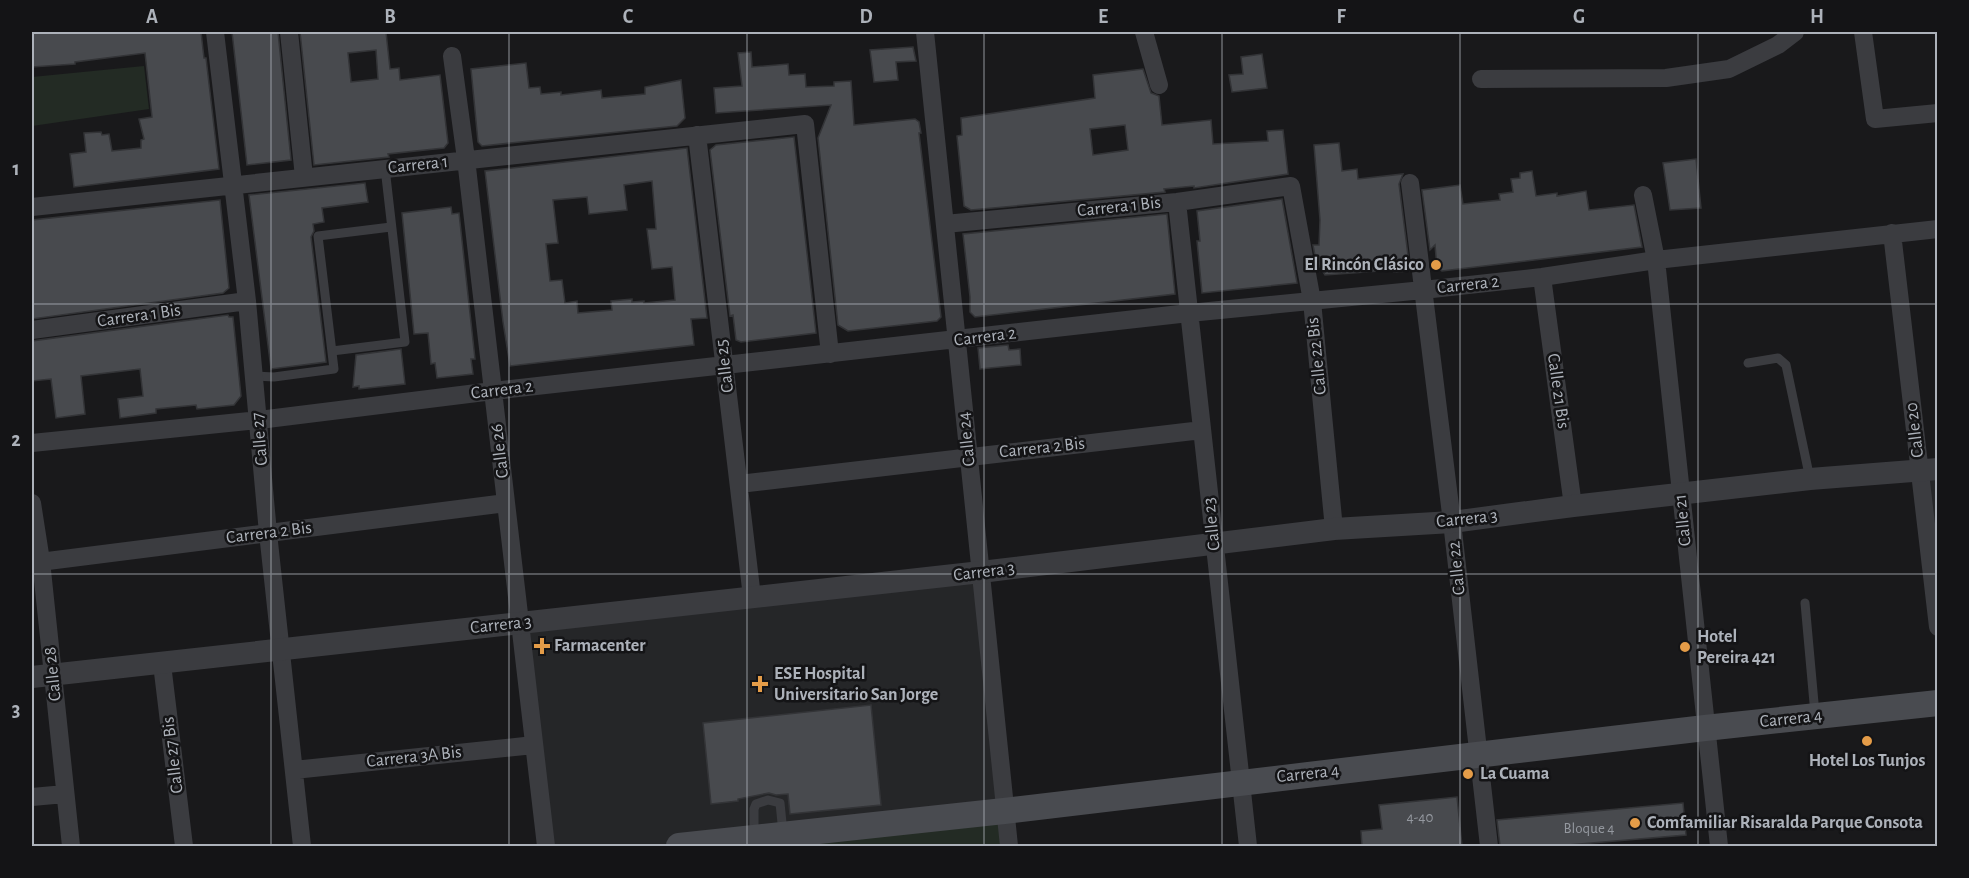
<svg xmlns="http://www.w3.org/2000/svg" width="1969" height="878" viewBox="0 0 1969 878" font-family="'Alegreya Sans',sans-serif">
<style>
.built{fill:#252628}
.green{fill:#232b24}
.building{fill:#484a4e;stroke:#333437;stroke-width:1.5;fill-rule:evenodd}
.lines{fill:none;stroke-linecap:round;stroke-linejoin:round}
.service{stroke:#3b3c40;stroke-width:9}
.minor{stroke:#3b3c40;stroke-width:18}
.tertiary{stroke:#3b3c40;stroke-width:22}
.secondary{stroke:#494b50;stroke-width:26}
.grid{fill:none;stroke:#adb2ba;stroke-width:1.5;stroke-opacity:0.55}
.poi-dot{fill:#e49c48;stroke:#141416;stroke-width:2}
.labels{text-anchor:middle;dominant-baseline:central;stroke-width:5;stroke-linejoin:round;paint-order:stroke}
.number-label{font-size:15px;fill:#94989f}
.street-label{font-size:18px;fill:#adb2ba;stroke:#141416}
.poi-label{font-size:18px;font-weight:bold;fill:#adb2ba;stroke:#141416;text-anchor:start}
.neatline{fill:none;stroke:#adb2ba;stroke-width:2}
.grid-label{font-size:20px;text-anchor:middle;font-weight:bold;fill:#adb2ba}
</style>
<rect width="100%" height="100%" fill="#19191b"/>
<!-- built -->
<path class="built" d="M1937 469V627L1920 471Z
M981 572 1004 811 679 846H546L520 623Z"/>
<!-- green -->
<path class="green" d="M144 66 149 109 32 126V77Z
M1004 811 1009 846H679Z"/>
<!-- building -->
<path class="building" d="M32 32H201L204 58H206L219 169 74 187 70 154 86 152 84 133 101 132 102 135 109 134 112 151 141 148V140L144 139 139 119 152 117 145 53 75 62V64L32 67Z
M232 32H278L291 160 247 165Z
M300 32H386L390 69 399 68 400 80 440 75 448 143 444 148 388 154 389 157 314 165ZM376 50 378 79 351 82 348 53Z
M913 47 916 61 896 62 898 80 874 82 870 50Z
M751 52 752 67 788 64 789 75 805 74 806 87 834 86V82L851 81 854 125 915 119 919 122 921 133H919L941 317 937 321 848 331 838 325 818 138 831 105 716 113 714 88 742 86 738 53Z
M1262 54 1267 88 1232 92 1229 75 1243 74 1241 57Z
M526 63 529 88 540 87 541 94 561 92V95L601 90 602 98 645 94V87L681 80 685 118 677 126 482 146 478 142 471 69Z
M1143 69 1151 93 1159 96 1162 125 1211 120 1213 144 1268 141 1267 131 1283 130 1288 174 1194 188V186L1164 189 1165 192 971 210 964 206 957 136 962 135 961 118 1095 98 1093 75ZM1125 125 1128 150 1093 155 1090 129Z
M794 137 816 333 741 342 736 340 733 315 730 316 710 150 716 145Z
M1339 143 1342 171 1357 169 1358 179 1403 174 1399 184 1410 271 1394 272 1393 270 1325 275 1316 261 1313 245H1319L1320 220 1314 145Z
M687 148 707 318 691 319 694 345 510 366 503 322 485 171ZM652 181 656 229H647L652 269 672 267 675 300 644 303V301L632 302V299L611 301 612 310 578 313 577 301 565 303 562 280 550 281 546 244 558 243 553 200 587 197 589 214 627 210 624 185Z
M1696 159 1701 208 1670 210 1663 163Z
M1532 171 1536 196 1557 193V196L1586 191 1589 210 1634 205 1642 247 1442 271 1437 268 1435 245 1430 250 1422 190 1460 185 1463 204 1500 200 1499 194 1513 192 1511 179 1520 178V173Z
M365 183 368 202 322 208 324 222 313 224 314 231 311 237 326 362 271 369 249 195Z
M1282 199 1297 283 1202 293 1197 241H1200L1197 211Z
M220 200 229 288 223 293 32 319V220Z
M451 207 452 214 459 213 475 359H471L473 374 437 378 435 363 431 364 428 333 414 334 402 213Z
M1167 214 1175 294 975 317 970 312V297L963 234Z
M228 315 229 317H233L241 396 234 405 197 409 196 405 156 409V413L120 418 118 399 143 396 140 369 81 376 85 414 56 418 51 379 32 381V341Z
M1008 345 1009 350 1020 349 1021 365 980 369 978 348Z
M401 349 405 384 359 389V386L353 387 356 355Z
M871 705 881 805 790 814 788 794 776 795 769 793 738 799V801L711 804 703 723Z
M1457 797 1462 846H1362L1361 831 1382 829 1379 805Z
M1683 803 1686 835 1556 846H1500L1497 820Z"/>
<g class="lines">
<!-- service -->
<path class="service" d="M332 351 405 342 385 168
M1748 363 1778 358 1786 365 1810 479
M255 376 274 377 334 369 318 236 391 227
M1805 603 1815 714
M754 836V809L756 804 768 800 780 803 783 833"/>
<!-- minor -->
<path class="minor" d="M215 32 247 301 268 533 302 846
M289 32 304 177
M925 32 1009 846
M1144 32 1159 85
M1863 32 1875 119 1938 113
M452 56 466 159 546 846
M1481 79 1666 78 1729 69 1778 45 1795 32
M697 135 752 597
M1410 183 1452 522 1489 846
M1643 195 1656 260 1719 846
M1177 202 1248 846
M32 207 805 124 830 354
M945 224 1177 202 1291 186 1312 301 1334 529
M1892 233 1938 627
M1542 277 1573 506
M32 330 247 301
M32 443 259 420 493 391 1189 313 1423 290 1542 277 1656 260 1938 229
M739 484 1202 430
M32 503 41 561 71 846
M32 563 506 503
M162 664 184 846
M294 770 534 745
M32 797 65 794"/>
<!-- tertiary -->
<path class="tertiary" d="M32 677 981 572 1334 529 1452 522 1573 506 1810 479 1938 469"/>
<!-- secondary -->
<path class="secondary" d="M679 846 1004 811 1705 728 1938 703"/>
</g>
<!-- grid -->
<path class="grid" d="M271 32V846M509 32V846M747 32V846M984 32V846M1222 32V846M1460 32V846M1698 32V846M32 304H1938M32 574H1938"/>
<!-- markers -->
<g class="poi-dot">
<circle cx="1436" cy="265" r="6"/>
<path d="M539 637h6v6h6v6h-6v6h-6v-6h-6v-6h6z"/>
<circle cx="1685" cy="647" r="6"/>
<path d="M757 675h6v6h6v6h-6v6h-6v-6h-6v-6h6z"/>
<circle cx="1867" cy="741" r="6"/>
<circle cx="1468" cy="774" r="6"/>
<circle cx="1635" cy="823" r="6"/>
</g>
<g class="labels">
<!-- number labels -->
<g class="number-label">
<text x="1420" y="817">4-40</text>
<text x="1589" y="828">Bloque 4</text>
</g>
<!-- street labels -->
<g class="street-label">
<text transform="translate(418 165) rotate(-6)">Carrera 1</text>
<text transform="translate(1119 207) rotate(-6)">Carrera 1 Bis</text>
<text transform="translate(1468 285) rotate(-6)">Carrera 2</text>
<text transform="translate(139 316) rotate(-8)">Carrera 1 Bis</text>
<text transform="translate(985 337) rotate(-7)">Carrera 2</text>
<text transform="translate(1317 356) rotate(-96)">Calle 22 Bis</text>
<text transform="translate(725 366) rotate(-97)">Calle 25</text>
<text transform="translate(502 390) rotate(-7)">Carrera 2</text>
<text transform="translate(1558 391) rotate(82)">Calle 21 Bis</text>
<text transform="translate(1915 430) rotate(-97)">Calle 20</text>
<text transform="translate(260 439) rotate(-95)">Calle 27</text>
<text transform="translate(967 439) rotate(-96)">Calle 24</text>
<text transform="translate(1042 448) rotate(-6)">Carrera 2 Bis</text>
<text transform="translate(500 451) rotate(-97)">Calle 26</text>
<text transform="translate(1467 519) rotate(-6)">Carrera 3</text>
<text transform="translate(1683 520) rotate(-96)">Calle 21</text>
<text transform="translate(1212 524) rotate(-96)">Calle 23</text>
<text transform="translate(269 533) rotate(-7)">Carrera 2 Bis</text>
<text transform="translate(1457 568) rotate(-96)">Calle 22</text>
<text transform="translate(984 572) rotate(-7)">Carrera 3</text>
<text transform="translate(501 625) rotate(-6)">Carrera 3</text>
<text transform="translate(53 674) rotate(-96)">Calle 28</text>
<text transform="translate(1791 719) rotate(-6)">Carrera 4</text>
<text transform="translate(173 755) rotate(-97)">Calle 27 Bis</text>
<text transform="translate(414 757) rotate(-6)">Carrera 3A Bis</text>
<text transform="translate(1308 774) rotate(-6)">Carrera 4</text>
</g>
<!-- poi labels -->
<g class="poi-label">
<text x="1424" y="265" text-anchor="end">El Rincón Clásico</text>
<text x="1697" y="637">Hotel<tspan x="1697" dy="21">Pereira 421</tspan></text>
<text x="554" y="646">Farmacenter</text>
<text x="774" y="674">ESE Hospital<tspan x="774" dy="21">Universitario San Jorge</tspan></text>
<text x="1867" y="761" text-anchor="middle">Hotel Los Tunjos</text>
<text x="1480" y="774">La Cuama</text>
<text x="1647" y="823">Comfamiliar Risaralda Parque Consota</text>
</g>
</g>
<!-- border -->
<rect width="1969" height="878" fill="none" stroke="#141416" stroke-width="66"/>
<rect x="33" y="33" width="1903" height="812" class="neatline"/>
<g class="grid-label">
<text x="152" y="23">A</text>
<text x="390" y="23">B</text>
<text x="628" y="23">C</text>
<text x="866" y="23">D</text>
<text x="1103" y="23">E</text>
<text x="1341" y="23">F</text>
<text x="1579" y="23">G</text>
<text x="1817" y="23">H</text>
<text x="16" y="175">1</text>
<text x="16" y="446">2</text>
<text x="16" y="716">3</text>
</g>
</svg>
